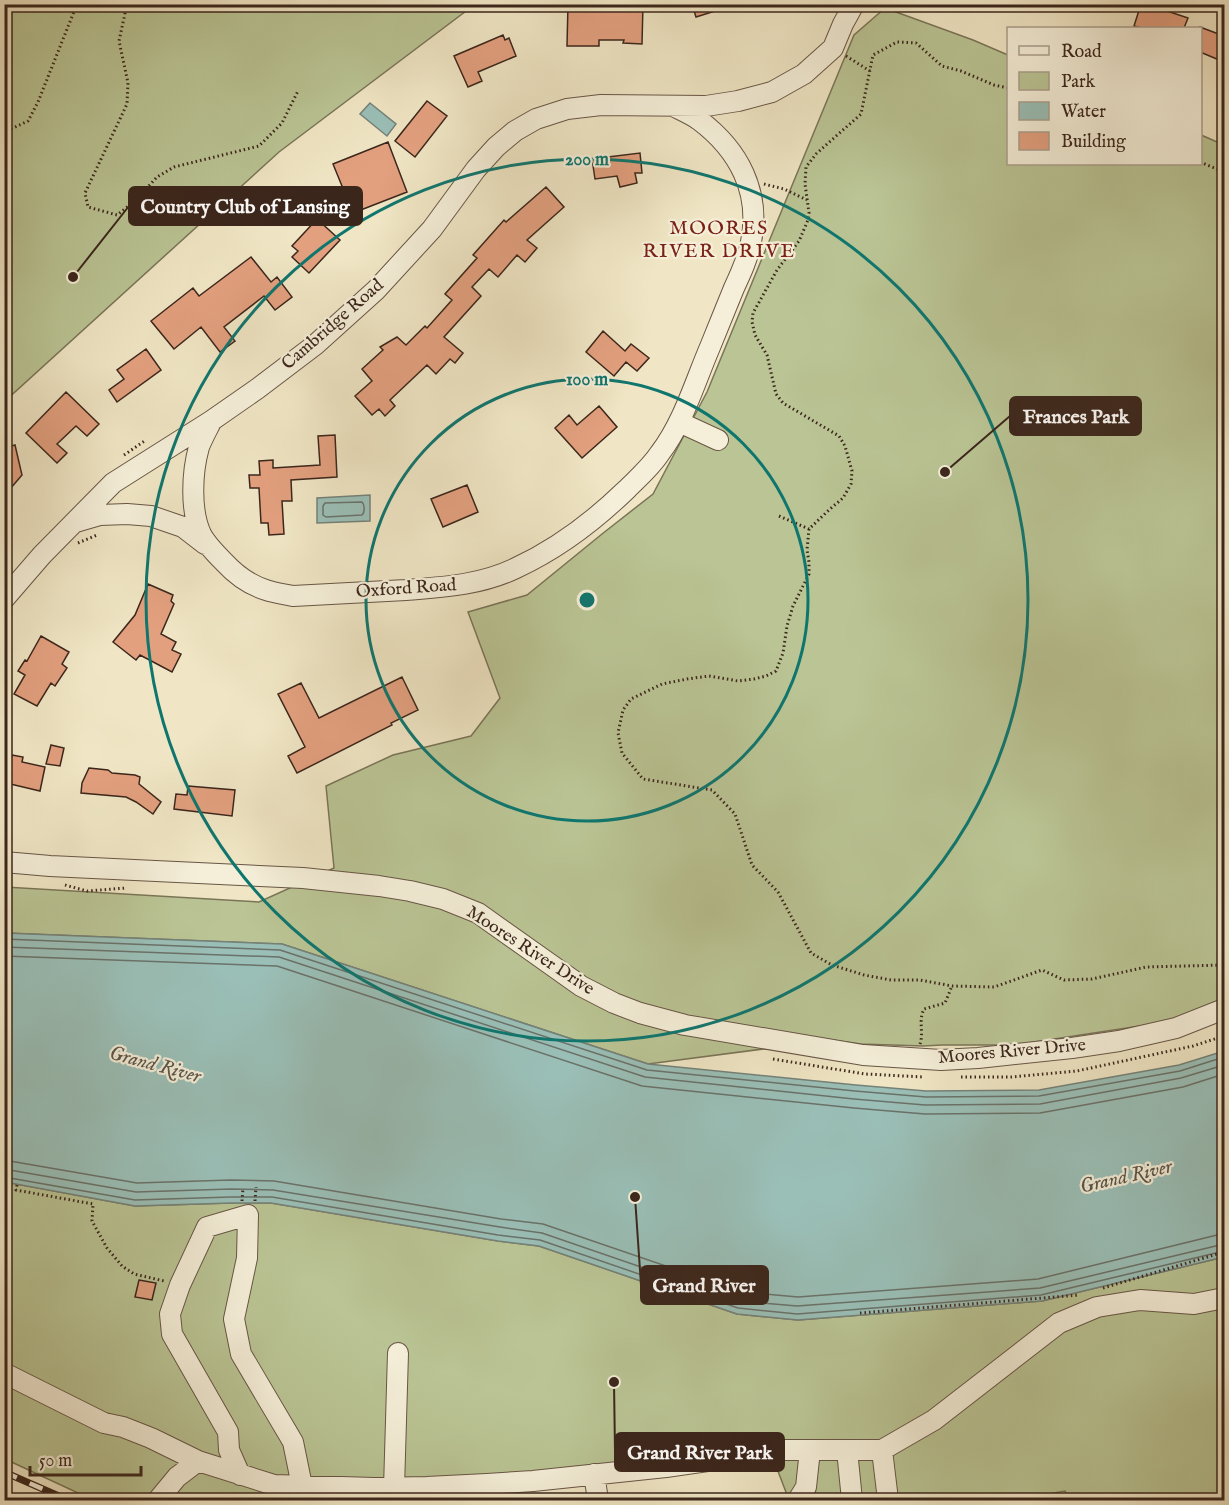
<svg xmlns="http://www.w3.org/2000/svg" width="1229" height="1505" viewBox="0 0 1229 1505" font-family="'IM FELL English',serif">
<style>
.green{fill:#bac494;stroke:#7a7558;stroke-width:1.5}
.water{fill:#9abfb7;stroke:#748279;stroke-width:1.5}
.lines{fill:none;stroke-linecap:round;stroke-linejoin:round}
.shore{stroke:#6a726a;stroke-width:1.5}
.building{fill:#e3a07f;stroke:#3b261c;stroke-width:1.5}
.minor-casing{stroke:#685646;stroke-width:22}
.path{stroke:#3b261c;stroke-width:3;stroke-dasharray:1.5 3;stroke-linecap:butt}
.minor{stroke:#f5efd9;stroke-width:20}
.rail-casing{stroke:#3b261c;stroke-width:7}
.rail{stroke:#f5efd9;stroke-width:4.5;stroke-dasharray:14;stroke-linecap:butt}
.ring{fill:none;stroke:#0f766e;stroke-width:3}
.labels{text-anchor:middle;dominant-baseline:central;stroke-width:4.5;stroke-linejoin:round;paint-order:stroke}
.street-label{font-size:18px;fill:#3b261c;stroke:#f5efd9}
.neighbourhood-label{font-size:20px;letter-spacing:1.5px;fill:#7a1f14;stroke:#f5efd9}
.water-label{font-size:20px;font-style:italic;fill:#58544a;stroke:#f5efd9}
.centre{fill:#0f766e;stroke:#f5efd9;stroke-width:3}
.ring-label{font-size:18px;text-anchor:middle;font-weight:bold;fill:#0f766e;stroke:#f5efd9;stroke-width:4.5;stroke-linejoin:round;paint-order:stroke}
.leader{fill:none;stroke:#3b261c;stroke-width:2}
.callout-dot{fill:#3b261c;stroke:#f5efd9;stroke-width:2}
.callout{fill:#3b261c;stroke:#3b261c;stroke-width:2}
.callout-label{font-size:20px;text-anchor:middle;font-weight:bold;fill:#fff}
</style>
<rect width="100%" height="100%" fill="#f0e6c5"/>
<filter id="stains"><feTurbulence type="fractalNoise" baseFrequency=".00333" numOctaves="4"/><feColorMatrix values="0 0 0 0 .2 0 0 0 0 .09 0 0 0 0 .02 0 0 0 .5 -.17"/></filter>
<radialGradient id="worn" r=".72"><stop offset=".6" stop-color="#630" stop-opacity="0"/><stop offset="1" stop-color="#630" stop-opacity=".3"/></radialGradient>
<!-- green -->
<path class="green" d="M4 5 5 4 474 5 279 152 5 401Z
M885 8 973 40 1008 55V164H1200L1201 135 1224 145V998L1173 1021 1014 1045H942L923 1046 861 1044 832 1040 648 1064 282 944 5 933V887L259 902 334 868 326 786 393 755 471 736 500 698 468 612 527 595 602 534 653 494 707 392 854 35Z
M5 1182 135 1206 231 1203H271L498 1241 539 1246 737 1314 798 1320 1042 1301 1224 1257V1499L1210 1500H1070L1065 1491 1015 1500H789L768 1445 431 1500H93L5 1459Z"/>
<!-- water -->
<path class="water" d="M370 103 396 124 387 136 360 114Z
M370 495V521L317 523V498Z
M5 933 282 944 648 1064 856 1085 926 1091 1039 1090 1179 1065 1224 1051V1257L1042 1301 798 1320 737 1314 539 1246 498 1241 271 1203H231L135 1206 5 1182Z"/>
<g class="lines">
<!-- shore -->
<path class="shore" d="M362 502C365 505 365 512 362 515L326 517 323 515V506L325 503Z
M4 939 280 950 647 1070 855 1091 926 1097 1039 1096 1180 1071 1224 1057
M4 947 279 957 645 1077 854 1099 925 1105 1040 1104 1181 1078 1224 1065
M4 956 277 966 642 1086 854 1108 925 1114 1040 1113 1183 1087 1224 1074
M4 1160 137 1183 231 1180 274 1181 501 1219 543 1224 742 1292 798 1297 1038 1279 1217 1235H1224
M4 1169 136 1192 231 1189 273 1190 500 1227 542 1233 740 1301 797 1306 1040 1288 1224 1244
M4 1177 135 1200 231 1197H272L498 1235 540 1240 738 1308 797 1314 1041 1295 1224 1251"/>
</g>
<!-- building -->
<path class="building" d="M568 4H594V8L623 9V4H643L642 44 623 43 624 40H599V46H567Z
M692 4H728V7L696 17Z
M1141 4H1162L1161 9 1188 18 1184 28H1142L1134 26Z
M1200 27 1224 36V62L1200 52Z
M503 35 505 40 509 38 516 56 478 72 482 81 468 87 454 56Z
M427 101 447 116 415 157 395 141Z
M388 142 407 192 353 213 333 164Z
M640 153 642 173H635L637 183 620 187 617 176 595 179 592 159Z
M546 187 564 207 527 240 537 248 525 262 517 255 498 277 489 269 472 287 481 296 444 337 463 353 455 363 450 359 436 374 427 365 390 400 395 406 385 416 379 409 372 415 355 396 372 381 362 369 383 350 380 347 397 337 406 345 425 326 427 328 452 300 445 294 477 258 473 255 504 220 506 222Z
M317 219 340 240 309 273 292 257 298 251 292 246Z
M251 257 271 282 277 277 292 297 275 310 264 296 224 327 235 341 220 352 201 327 174 349 151 321 193 288 199 296Z
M603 331 625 351 631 344 649 358 637 371 626 362 614 376 586 352Z
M146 349 161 370 117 402 109 390 124 379 117 370Z
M66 392 99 424 87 436 76 426 57 444 67 453 57 463 26 433Z
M599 406 617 427 582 458 555 428 569 415 577 425Z
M335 435 337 477 291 480 292 501H282L284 534 269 535 268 523H261L259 488H250L249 475H260L259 461 273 460V468L320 465 318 436Z
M15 445 22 475 4 496V448Z
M467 485 478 512 443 527 431 499Z
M148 584 173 595 171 601 174 604 161 634 176 642 172 650 181 654 172 672 140 655 136 660 113 642 135 615Z
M41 636 69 652 62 664 67 668 55 686 51 683 37 706 14 694 25 675 18 671 25 660 27 661Z
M402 677 418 710 391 723 392 725 297 773 288 756 305 747 278 694 301 683 319 718Z
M51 745 64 748 60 766 46 764Z
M12 755 23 757 22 762 45 767 40 791 6 783Z
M89 768 108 770 112 773 135 775 140 777 139 784 161 802 153 814 136 802 126 797 81 793 82 783Z
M188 786 235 790 232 816 174 809 176 794 187 795Z
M139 1280 156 1283 152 1300 135 1297Z"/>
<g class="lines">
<!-- minor casing -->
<g class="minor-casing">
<path id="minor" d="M211 422C207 430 202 439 199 447 192 472 190 510 201 534 206 544 216 554 224 562 235 574 250 585 266 590 274 593 284 594 293 596 331 594 368 592 406 590 444 587 481 585 516 568 557 549 594 521 626 490 638 478 651 467 660 453 683 423 695 382 710 347 718 327 726 308 734 288 741 273 748 258 751 242 761 192 739 150 699 120 692 115 683 111 675 107
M679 422 718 440
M76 522 100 515 127 514 151 516 183 527 205 544
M4 599 42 555 113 483 211 421 257 389 315 345 376 290 432 229 476 169 496 147 515 131 536 119 567 109 601 105 706 106 738 101 772 92 804 74 833 48 843 24 854 4
M4 862 50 866 303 878 379 886 410 891 443 899 478 913 581 986 614 1003 640 1013 685 1025 863 1055 941 1060 978 1058 1072 1048 1119 1041 1176 1028 1224 1009
M4 1373 104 1423 123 1427 151 1438 198 1461 274 1485 374 1488 427 1487 487 1484 533 1481 666 1467 784 1450H882L934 1420 1059 1323 1097 1307 1140 1300 1194 1304 1224 1298
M847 1450 852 1500
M882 1450 888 1500
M594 1474 598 1500
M240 1475 229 1450 228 1432 172 1334 170 1314 180 1285 207 1227 248 1215 247 1258 234 1319 241 1354 293 1442 302 1486
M394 1488 398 1353
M158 1500 177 1477 198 1461
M798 1500 806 1487 810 1450"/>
</g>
<!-- path -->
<path class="path" d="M127 4 119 41 128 83 127 104 85 193 88 207 117 215 135 201 157 177 174 167 259 146 282 123 298 91
M846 56 870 71
M1008 88 994 85 961 71 942 66 916 43 897 42 873 55 861 114 816 154 806 167 805 184 809 213 808 220 799 241 777 270 753 313 752 322 755 335 767 355 776 394 783 403 839 436 845 446 852 471 851 484 843 498 830 509 809 529 807 550 809 562V574L793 606 787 626 783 653 776 671 766 676 754 679 738 681 709 676 687 679 662 684 631 699 623 710 618 733 622 753 643 779 712 790 735 814 752 865 778 892 811 953 832 965 864 975 891 980H920L952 986 994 987 1042 970 1064 980 1092 979 1146 967 1224 965
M11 129 28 121 38 102 77 4
M1200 162 1224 172
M764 184 784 189 807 200
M124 455 146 440
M779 516 809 529
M78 543 97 535
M4 623 11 615
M65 885 87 891 126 888
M920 1044C924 1032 918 1021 924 1009L945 1003 952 986
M773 1059 865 1074 924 1077
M961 1077H1011L1077 1071 1193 1046 1224 1036
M17 1185 16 1190 93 1204 92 1221 107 1248 122 1266 134 1274 164 1281
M242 1201 243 1188
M255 1201 256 1187
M1103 1288 1224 1252
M860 1313 1079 1295"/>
<!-- minor -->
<use href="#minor" class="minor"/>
<!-- rail casing -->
<g class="rail-casing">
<path id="rail" d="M4 1472 68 1500"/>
</g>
<!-- rail -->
<use href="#rail" class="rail"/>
</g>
<!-- distance rings -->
<g class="ring">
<circle cx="587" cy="600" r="221"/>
<circle cx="587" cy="600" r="441"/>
</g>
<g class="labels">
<!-- street labels -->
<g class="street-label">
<text transform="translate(333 325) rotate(-41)">Cambridge Road</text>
<text transform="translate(406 589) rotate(-4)">Oxford Road</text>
<text transform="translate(530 951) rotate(33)">Moores River Drive</text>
<text transform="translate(1012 1052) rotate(-5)">Moores River Drive</text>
</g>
<!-- neighbourhood labels -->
<g class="neighbourhood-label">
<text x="719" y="228">MOORES<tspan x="719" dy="23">RIVER DRIVE</tspan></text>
</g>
<!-- water labels -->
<g class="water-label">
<text transform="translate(155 1065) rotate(15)">Grand River</text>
<text transform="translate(1126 1177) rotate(-13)">Grand River</text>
</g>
</g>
<circle cx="587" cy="600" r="9" class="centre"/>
<g class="ring-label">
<text x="587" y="165">200 m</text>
<text x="587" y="385">100 m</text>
</g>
<!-- callouts -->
<path class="leader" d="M73 277L129 206M945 472L1010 416M635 1197L641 1285M614 1382L615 1452"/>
<g class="callout-dot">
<circle cx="73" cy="277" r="6"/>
<circle cx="945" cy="472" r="6"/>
<circle cx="635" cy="1197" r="6"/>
<circle cx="614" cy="1382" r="6"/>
</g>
<g class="callout">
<rect x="129" y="187" width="233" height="38" rx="6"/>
<rect x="1010" y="397" width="131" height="38" rx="6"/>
<rect x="641" y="1266" width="127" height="38" rx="6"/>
<rect x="615" y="1433" width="169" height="38" rx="6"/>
</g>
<g class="callout-label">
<text x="245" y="213">Country Club of Lansing</text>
<text x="1076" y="423">Frances Park</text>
<text x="704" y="1292">Grand River</text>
<text x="700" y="1459">Grand River Park</text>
</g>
<!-- margin -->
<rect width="1229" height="1505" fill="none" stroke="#f0e6c5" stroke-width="24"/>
<rect x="6" y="6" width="1217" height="1493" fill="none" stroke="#3b261c" stroke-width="3"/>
<rect x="12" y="12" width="1205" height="1481" fill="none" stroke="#3b261c" stroke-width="1.5"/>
<!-- legend -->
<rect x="1007" y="27" width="195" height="138" fill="#f5efd9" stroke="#ab9f8d" stroke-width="1.5"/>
<rect x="1019" y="46" width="30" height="9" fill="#f5efd9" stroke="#ab9f8d" stroke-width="1.5"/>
<text x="1061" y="57" font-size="18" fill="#3b261c">Road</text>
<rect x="1019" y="72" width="30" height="18" fill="#bac494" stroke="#ab9f8d" stroke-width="1.5"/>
<text x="1061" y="87" font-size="18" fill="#3b261c">Park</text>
<rect x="1019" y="102" width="30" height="18" fill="#9abfb7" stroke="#ab9f8d" stroke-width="1.5"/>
<text x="1061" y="117" font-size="18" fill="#3b261c">Water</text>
<rect x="1019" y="132" width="30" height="18" fill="#e3a07f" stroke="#ab9f8d" stroke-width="1.5"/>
<text x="1061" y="147" font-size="18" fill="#3b261c">Building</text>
<!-- scale -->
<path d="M30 1466v9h111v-9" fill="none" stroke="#3b261c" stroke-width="3"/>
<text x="39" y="1466" font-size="18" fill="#3b261c" stroke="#f5efd9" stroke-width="4.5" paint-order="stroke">50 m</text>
<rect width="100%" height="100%" filter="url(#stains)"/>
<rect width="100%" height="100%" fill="url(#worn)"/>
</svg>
